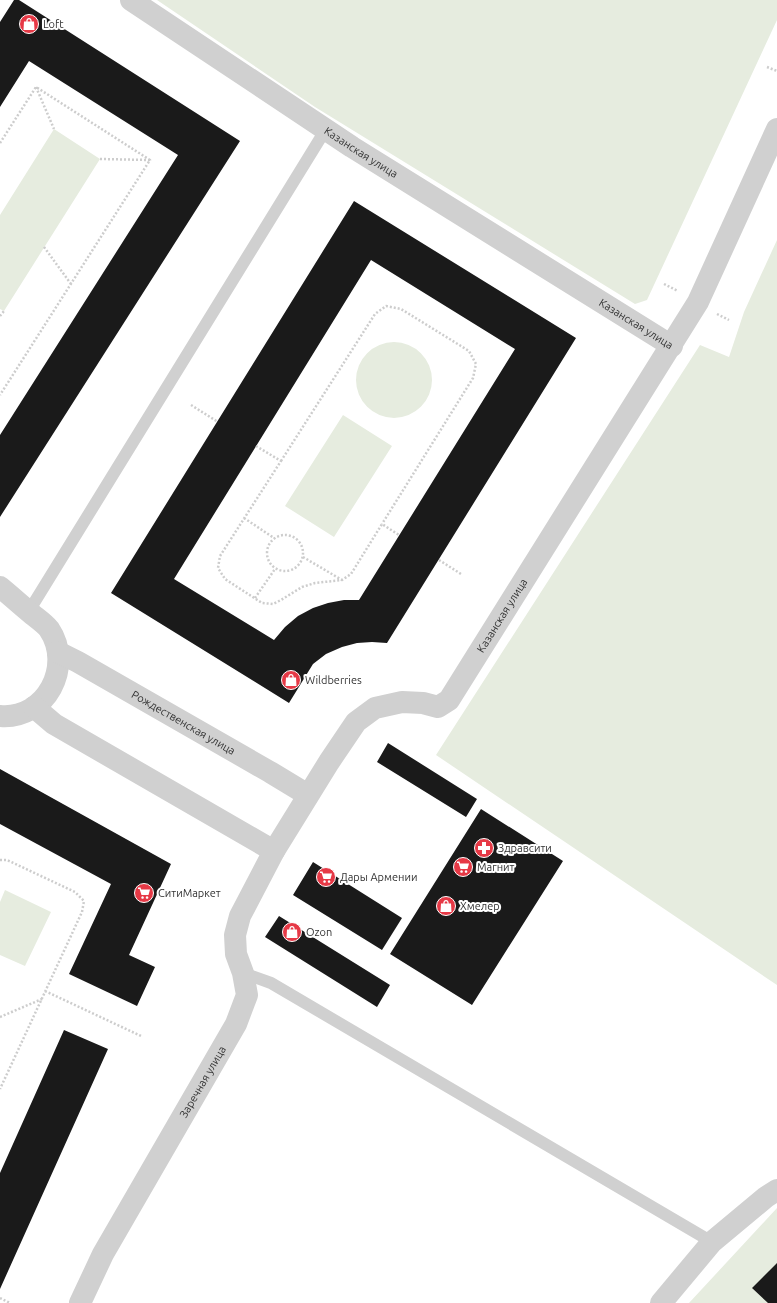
<svg xmlns="http://www.w3.org/2000/svg" width="777" height="1303" viewBox="0 0 777 1303" font-family="Ubuntu,sans-serif">
<style>
.green{fill:#e6ecdf}
.building{fill:#1a1a1a;fill-rule:evenodd}
.lines{fill:none;stroke-linecap:round;stroke-linejoin:round}
.path{stroke:#cdcdcd;stroke-width:2.5;stroke-dasharray:2 2;stroke-linecap:butt}
.service{stroke:#d0d0d0;stroke-width:12}
.minor{stroke:#d0d0d0;stroke-width:22}
.tertiary{stroke:#d0d0d0;stroke-width:22}
.labels{text-anchor:middle;dominant-baseline:central;stroke-width:4;stroke-linejoin:round;paint-order:stroke}
.poi-label{font-size:11px;fill:#333;stroke:#fff;text-anchor:start}
.street-label{font-size:11px;fill:#333;stroke:#fff}
</style>
<rect width="100%" height="100%" fill="#fff"/>
<!-- green -->
<path class="green" d="M157 0H777V20L647 300 635 304 315 107Z
M54 129 100 159 4 311 0 309V215Z
M777 240V985L436 755 700 345 729 357 744 312Z
M356 380a38 38 0 1 1 76 0a38 38 0 1 1-76 0Z
M343 415 392 446 334 537 285 506Z
M5 890 51 912 25 966 0 955V902Z
M777 1208V1303H689Z"/>
<!-- building -->
<path class="building" d="M14 0H19L240 141 0 517V435L178 155 29 61 0 107V22Z
M354 201 576 338 387 643 372 642 357 643 342 647 326 654 313 664 289 703 111 593ZM371 260 515 349 359 600H344L328 603 313 608 298 616 285 627 274 640 174 579Z
M388 743 477 799 466 817 377 762Z
M0 769 171 864 129 955 155 967 137 1006 69 974 111 884 0 824Z
M481 809 563 861 472 1005 390 954Z
M313 862 402 918 382 950 293 895Z
M279 916 390 985 377 1007 265 937Z
M64 1030 108 1049 0 1289V1173Z
M777 1263V1303H768L752 1288Z"/>
<g class="lines">
<!-- path -->
<path class="path" d="M767 67 777 71
M36 87 54 129
M0 143 36 87 150 160 0 395
M100 159 150 160
M44 247 71 284
M664 284 678 291
M717 314 729 320
M0 316 4 311
M191 405 218 422
M256 446 281 461 220 556 218 568 225 579 262 603 273 604 281 600 302 587 315 583 342 580 351 574 382 524 399 535
M281 461 375 314 386 306 401 309 469 351 476 364 473 378 382 524
M244 518 274 538
M267 553a18 18 0 1 1 36 0a18 18 0 1 1-36 0Z
M303 557 342 580
M439 560 461 574
M255 598 275 569
M0 860H7L75 892 84 901 82 912 0 1089
M45 991 141 1036
M0 1017 42 999
M0 1298 10 1303"/>
<!-- service -->
<path class="service" d="M29 611 326 129
M243 973 271 983 712 1242"/>
<!-- minor -->
<g class="minor">
<path id="s1" d="M131 0 352 147 672 346"/>
<path d="M0 587C11 596 22 606 33 615 38 619 45 624 49 629 74 666 46 720 0 716"/>
<path id="s2" d="M58 652 78 662 270 772 308 795"/>
<path d="M34 707 54 724 274 851"/>
<path id="s3" d="M80 1303 103 1254 236 1024 247 995 243 973 236 954 235 935 240 916 274 851 329 762 356 722 375 708 402 702 423 703 438 707 449 700 698 302 777 129"/>
</g>
<!-- tertiary -->
<path class="tertiary" d="M661 1303 712 1242 766 1197 777 1190"/>
</g>
<!-- icons -->
<defs>
<g id="shop-disc" transform="scale(1)"><circle r="9.5" fill="#e63946" stroke="#fff"/><path d="M-5-2.5h2.3a2.7 3.5 0 0 1 5.4 0H5L5.5 6h-11ZM-1.5-2.5h3a1.5 2.3 0 0 0-3 0Z" fill="#fff"/></g>
<g id="pharmacy-disc" transform="scale(1)"><circle r="9.5" fill="#e63946" stroke="#fff"/><path d="M-2-6h4v4h4v4h-4v4h-4v-4h-4v-4h4Z" fill="#fff"/></g>
<g id="supermarket-disc" transform="scale(1)"><circle r="9.5" fill="#e63946" stroke="#fff"/><path d="M-6-5.5h2.5l.6 2H6L4.5 2H-2.5L-4.4-4H-6ZM-1.5 3.2a1.3 1.3 0 1 0 .1 0ZM3 3.2a1.3 1.3 0 1 0 .1 0Z" fill="#fff"/></g>
</defs>
<g fill-rule="evenodd">
<use href="#shop-disc" x="29" y="24"/>
<use href="#shop-disc" x="291" y="680"/>
<use href="#pharmacy-disc" x="484" y="848"/>
<use href="#supermarket-disc" x="463" y="867"/>
<use href="#supermarket-disc" x="326" y="877"/>
<use href="#supermarket-disc" x="144" y="893"/>
<use href="#shop-disc" x="446" y="906"/>
<use href="#shop-disc" x="292" y="932"/>
</g>
<g class="labels">
<!-- poi labels -->
<g class="poi-label">
<text x="43" y="24">Loft</text>
<text x="305" y="680">Wildberries</text>
<text x="498" y="848">Здравсити</text>
<text x="477" y="867">Магнит</text>
<text x="340" y="877">Дары Армении</text>
<text x="158" y="893">СитиМаркет</text>
<text x="460" y="906">Хмелер</text>
<text x="306" y="932">Ozon</text>
</g>
<!-- street labels -->
<g class="street-label">
<text stroke="none"><textPath href="#s1" startOffset="276">Казанская улица</textPath></text>
<text stroke="none"><textPath href="#s1" startOffset="600">Казанская улица</textPath></text>
<text stroke="none"><textPath href="#s3" startOffset="859">Казанская улица</textPath></text>
<text stroke="none"><textPath href="#s2" startOffset="144">Рождественская улица</textPath></text>
<text stroke="none"><textPath href="#s3" startOffset="253">Заречная улица</textPath></text>
</g>
</g>
</svg>
